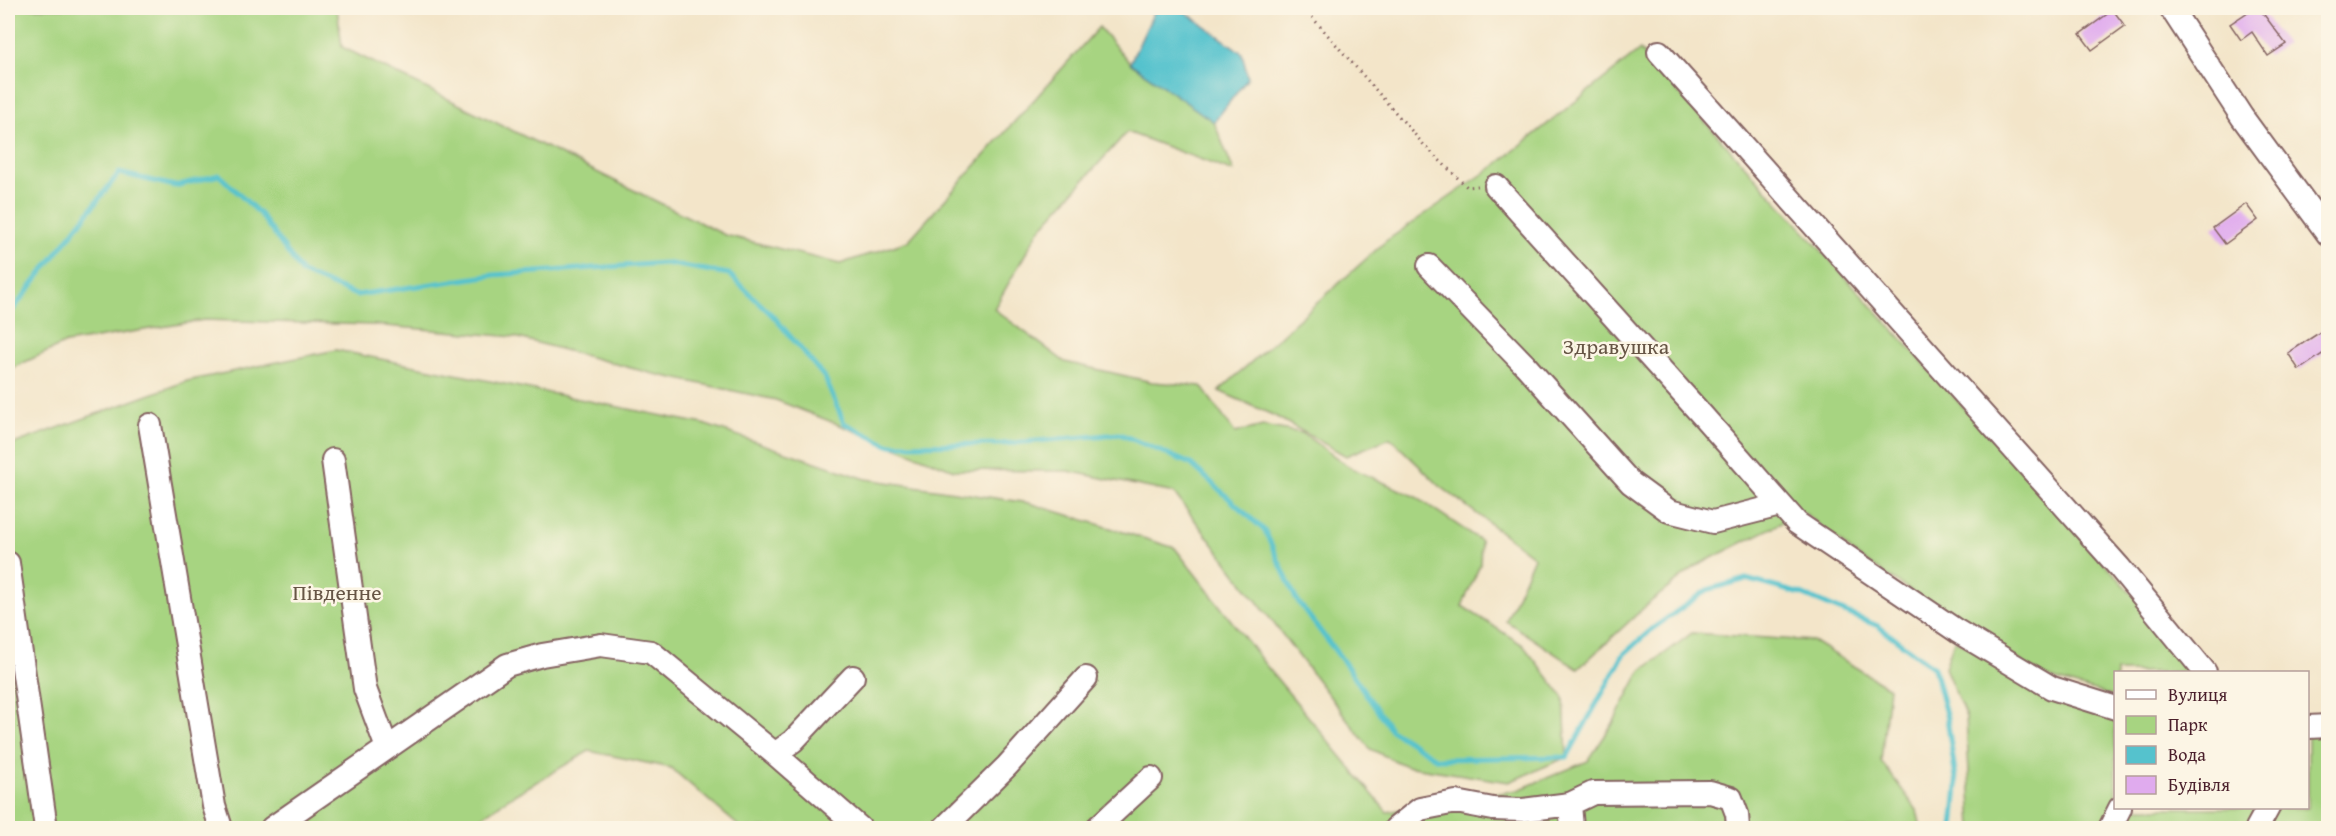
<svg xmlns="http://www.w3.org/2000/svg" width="2336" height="836" viewBox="0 0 2336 836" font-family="'Gentium Book Plus',serif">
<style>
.green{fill:#a7d481;stroke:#787a56;stroke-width:1.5}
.water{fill:#55c2cd;stroke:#50707c;stroke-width:1.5}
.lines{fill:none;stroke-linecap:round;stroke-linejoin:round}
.stream{stroke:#55c2cd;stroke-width:5}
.building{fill:#e0abee}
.minor-casing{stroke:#856462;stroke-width:26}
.path{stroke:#856462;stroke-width:3;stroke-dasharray:1.5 4.5;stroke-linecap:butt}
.minor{stroke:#fff;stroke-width:22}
.labels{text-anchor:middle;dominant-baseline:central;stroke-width:5;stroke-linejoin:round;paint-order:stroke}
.park-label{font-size:22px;fill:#665545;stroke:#fcf5e5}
</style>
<rect width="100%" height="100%" fill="#fcf5e5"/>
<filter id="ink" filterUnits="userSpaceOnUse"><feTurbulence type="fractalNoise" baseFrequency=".0167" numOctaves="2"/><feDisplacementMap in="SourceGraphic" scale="12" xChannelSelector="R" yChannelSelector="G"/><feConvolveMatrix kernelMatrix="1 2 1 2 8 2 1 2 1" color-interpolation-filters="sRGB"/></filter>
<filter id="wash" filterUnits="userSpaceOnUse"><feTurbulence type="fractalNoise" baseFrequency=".008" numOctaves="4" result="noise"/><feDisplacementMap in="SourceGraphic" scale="24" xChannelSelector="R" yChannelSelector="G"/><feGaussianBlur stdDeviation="1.35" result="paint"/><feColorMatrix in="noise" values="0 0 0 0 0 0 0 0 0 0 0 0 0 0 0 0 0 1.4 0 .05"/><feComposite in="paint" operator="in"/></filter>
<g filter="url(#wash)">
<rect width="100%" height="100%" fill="#f3e5c9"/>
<!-- green -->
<path class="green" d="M8 8H337L342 47 725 235 840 264 908 241 1099 27 1130 63 1214 122 1234 172 1127 132 1039 230 994 309 1065 362 1152 382 1201 386 1235 433 1263 426 1302 433 1351 468 1416 497 1481 541 1480 565 1462 606 1523 645 1564 698 1567 757 1509 782 1406 766 1370 749 1174 493 1068 471 954 470 776 400 650 373 515 337 374 325 204 320 66 343 8 370Z
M1640 50 2138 600 2193 672H2116L2115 697 2043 676 1860 558 1803 512 1696 566 1648 604 1578 669 1506 621 1534 557 1440 486 1390 438 1346 456 1275 416 1219 391 1386 241 1496 165Z
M336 350 703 424 866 479 1029 503 1175 548 1264 663 1387 812 1518 790 1588 761 1612 725 1640 672 1692 633 1813 641 1889 688 1881 761 1917 810 1921 828H741L671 768 589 751 509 798 466 828H8V446L187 381Z
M1954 640 2115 716 2116 808H2308V733L2328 732V828H1972L1966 717 1945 668Z"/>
<!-- water -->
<path class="water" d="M1156 8H1180L1242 53 1248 78 1214 122 1130 63Z"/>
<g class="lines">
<!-- stream -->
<path class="stream" d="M8 316 119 173 175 186 219 175 260 214 302 273 356 295 494 275 665 263 729 274 775 318 825 378 844 423 888 445 1001 444 1120 434 1191 464 1265 531 1296 599 1346 665 1391 730 1437 759 1567 757 1624 654 1652 629 1707 590 1746 579 1801 594 1878 626 1934 668 1947 718 1957 786 1953 828"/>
</g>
<g id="blocks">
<!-- building -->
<path class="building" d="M2254 8H2259L2286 44 2268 56 2252 32 2241 40 2230 24Z
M2113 10 2125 26 2092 50 2080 34Z
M2246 204 2258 220 2225 244 2213 228Z
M2328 327V350L2299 370 2288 353Z"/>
</g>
</g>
<g filter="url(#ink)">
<use href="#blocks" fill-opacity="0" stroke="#856462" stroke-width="1.5"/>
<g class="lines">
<!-- minor casing -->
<g class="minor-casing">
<path id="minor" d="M2171 8 2242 117 2328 234
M1659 52 2119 567 2205 672
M1496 186 1702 415 1797 523 1957 631 2052 688 2116 708
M1429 266 1525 365 1631 483 1669 511 1713 522 1780 505
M150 425 214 806 221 828
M333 460 365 689 387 748
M8 563 46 828
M2308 727 2328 726
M775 754 793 741 853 677
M1570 804 1572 828
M272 828 507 665 542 655 601 645 651 652 775 754 860 828
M944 828 1007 766 1086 678
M1097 828 1151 778
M1396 828 1420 809 1456 802 1493 809 1523 810 1570 804 1593 793 1710 792 1731 798 1737 814 1738 828
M2110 828 2120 808
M2257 828 2268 808"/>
</g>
<!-- path -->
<path class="path" d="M1304 8 1424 145 1467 187 1478 186"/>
<!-- minor -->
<use href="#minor" class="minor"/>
</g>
</g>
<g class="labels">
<!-- park labels -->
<g class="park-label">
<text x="1616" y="346">Здравушка</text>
<text x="337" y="592">Південне</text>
</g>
</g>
<!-- margin -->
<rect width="2336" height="836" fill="none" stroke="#fcf5e5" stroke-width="30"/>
<!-- legend -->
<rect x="2114" y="671" width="195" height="138" fill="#fcf5e5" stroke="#b59f9b" stroke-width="1.5"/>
<rect x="2126" y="690" width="30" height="9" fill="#ffffff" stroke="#b59f9b" stroke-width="1.5"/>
<text x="2168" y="701" font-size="18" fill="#4a1f2b">Вулиця</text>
<rect x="2126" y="716" width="30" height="18" fill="#a7d481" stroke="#b59f9b" stroke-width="1.5"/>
<text x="2168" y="731" font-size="18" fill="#4a1f2b">Парк</text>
<rect x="2126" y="746" width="30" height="18" fill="#55c2cd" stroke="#b59f9b" stroke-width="1.5"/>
<text x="2168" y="761" font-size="18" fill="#4a1f2b">Вода</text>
<rect x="2126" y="776" width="30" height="18" fill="#e0abee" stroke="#b59f9b" stroke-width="1.5"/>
<text x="2168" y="791" font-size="18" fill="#4a1f2b">Будівля</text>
</svg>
